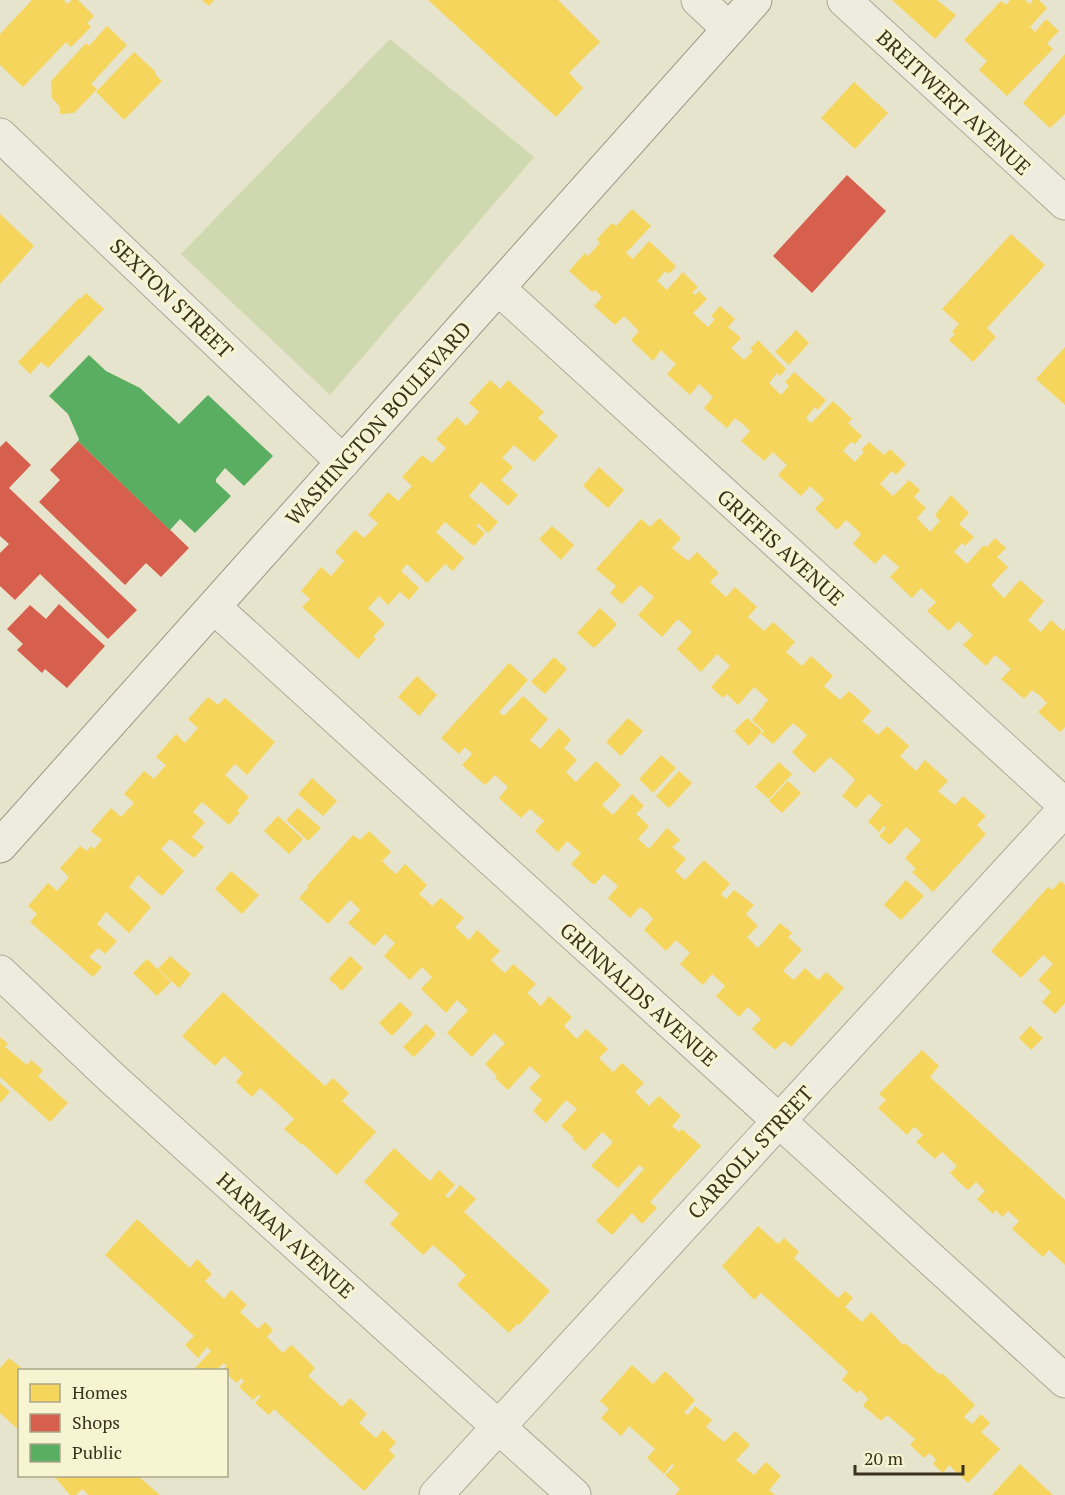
<svg xmlns="http://www.w3.org/2000/svg" width="1065" height="1495" viewBox="0 0 1065 1495" font-family="'PT Serif',serif">
<style>
.green{fill:#cfd8ae}
.homes{fill:#f6d55c}
.shops{fill:#d6604d}
.public{fill:#5aae61}
.lines{fill:none;stroke-linecap:round;stroke-linejoin:round}
.street-casing{stroke:#aba896;stroke-width:35}
.secondary-casing{stroke:#9b9786;stroke-width:35}
.street{stroke:#edecdf;stroke-width:33}
.secondary{stroke:#edecdf;stroke-width:33}
.labels{text-anchor:middle;dominant-baseline:central;stroke-width:6;stroke-linejoin:round;paint-order:stroke}
.street-label{font-size:21px;fill:#3a321d;stroke:#f7f4d2}
</style>
<rect width="100%" height="100%" fill="#e6e4cc"/>
<!-- green -->
<path class="green" d="M390 39 534 157 330 395 181 254Z"/>
<!-- homes -->
<path class="homes" d="M32 0H64L67 4 72 0H78L94 16 87 23 91 27 71 47 66 42 23 87 0 65V34Z
M202 0H214L209 6Z
M428 0H558L600 42 569 73 583 88 556 117Z
M892 0H937L956 15 935 39Z
M1010 0H1025L1030 4 1033 0H1039L1047 8 1030 27 1035 32 1046 19 1059 31 1047 43 1053 49 1007 96 979 70 987 61 964 40 1001 1 1006 5Z
M107 26 127 45 91 84 97 89 74 113 60 114V107L52 98 51 81 86 43 89 46Z
M134 52 156 72 155 74 162 81 124 120 96 92Z
M1065 54V114L1050 128 1023 103Z
M854 82 888 113 855 149 821 118Z
M632 209 651 226 626 253 633 259 649 241 676 266 669 274 665 271 657 281 667 290 683 272 698 287 692 293 695 295 699 291 707 299 693 313 708 327 715 319 711 316 720 306 735 319 728 327 741 338 731 348 744 360 753 351 750 349 758 340 786 369 780 376 777 373 769 383 781 395 789 386 785 382 794 372 826 400 818 410 815 407 806 418 811 423 833 401 852 419 848 423 862 436 855 444 851 442 843 451 855 462 864 452 861 450 869 442 884 455 890 449 906 464 896 475 892 471 880 484 893 496 909 480 920 490 914 497 926 508 917 518 930 532 940 521 935 515 951 495 969 513 959 524 974 537 965 546 962 543 954 552 967 564 984 545 987 547 995 538 1006 548 997 557 1008 567 991 585 1004 598 1020 580 1044 601 1028 620 1041 632 1051 620 1063 631 1065 628V727L1060 732 1038 712 1047 703 1039 695 1032 690 1024 699 1001 679 1011 669 995 655 986 666 963 645 973 635 958 621 949 631 927 611 936 602 928 595 921 588 912 598 890 577 899 567 884 554 875 564 853 544 861 534 854 527 846 520 837 530 815 509 824 499 810 486 801 496 778 475 787 465 780 459 773 452 764 461 741 441 750 431 743 424 735 418 727 428 704 408 713 397 699 384 690 395 667 374 676 364 669 358 661 350 653 361 631 340 639 331 624 316 615 325 594 306 602 297 595 290 592 292 569 271 585 253 588 256 600 243 597 239 612 223 616 226Z
M0 214 34 246 0 284Z
M1011 234 1045 265 987 328 996 337 973 362 949 340 955 334 952 332 959 324 942 309Z
M86 293 104 309 48 368 41 362 30 374 18 362 79 298 80 299Z
M796 330 809 343 789 365 775 352Z
M1065 347V405L1036 379Z
M490 380 500 389 508 380 544 412 538 418 558 436 534 462 514 445 502 458 513 467 501 480 518 495 508 506 481 482 469 496 498 522 488 533 478 524 476 526 485 533 474 546 445 522 436 532 464 558 453 571 445 564 427 583 407 564 401 571 419 588 409 600 400 592 388 605 379 596 368 608 385 624 373 637 376 639 358 659 302 607 310 599 301 591 321 567 331 576 344 561 335 552 355 530 364 538 371 531 378 523 368 515 388 492 398 501 405 493 412 486 402 477 422 455 432 463 446 448 436 439 457 417 466 426 479 412 469 403Z
M599 467 624 490 608 508 583 486Z
M659 518 681 538 672 548 688 561 697 552 719 573 710 582 726 597 735 587 757 607 748 617 764 631 773 622 795 642 786 652 802 666 811 656 833 676 824 686 840 700 849 691 871 711 862 721 878 735 887 726 909 746 900 756 916 771 925 760 948 781 938 791 955 805 963 796 986 816 977 825 986 834 933 892 912 872 916 869 905 858 921 840 906 827 890 845 879 836 886 828 884 826 879 832 868 822 882 805 869 794 856 808 842 796 855 780 845 770 830 757 814 773 803 763 792 752 807 735 793 723 773 744 761 734 764 731 752 720 768 700 754 687 738 705 727 694 723 698 711 687 730 666 717 654 701 672 677 649 692 632 678 619 662 637 638 615 654 597 640 585 622 604 610 593 616 586 596 569 641 519 650 527Z
M552 526 574 545 561 560 539 539Z
M600 608 616 623V626L594 648 577 633Z
M554 657 567 669 545 694 531 682Z
M509 663 528 680 499 712 504 716 523 696 548 719 530 740 540 749 559 728 571 740 564 748 577 760 566 772 576 782 596 761 621 785 602 805 613 815 632 794 644 806 636 814 649 826 638 839 649 849 667 828 680 840 672 847 686 859 675 871 685 880 704 860 730 884 721 894 726 899 734 890 754 905 746 914 758 926 747 937 758 948 780 923 792 933 788 937 802 950 783 971 794 980 805 968 818 980 826 972 844 988 791 1047 784 1041 775 1050 752 1029 761 1019 748 1007 739 1017 716 996 725 986 712 974 703 985 680 964 690 953 676 940 666 951 644 930 653 919 647 912 640 907 630 918 608 898 618 886 604 874 594 885 571 864 581 853 567 841 558 852 535 831 544 821 530 809 521 818 499 798 508 787 495 775 485 785 462 765 472 754 465 747 459 754 441 738Z
M417 676 437 695 419 716 398 697Z
M208 697 218 705 225 698 275 742 247 775 235 764 225 775 249 797 237 811 240 812 229 825 202 802 193 812 205 822 192 837 204 847 194 858 170 839 161 849 184 871 162 896 138 875 129 887 151 907 129 933 106 912 97 924 117 941 105 954 98 948 89 957 102 967 93 977 30 922 37 914 28 906 48 883 57 891 69 877 60 868 80 846 87 851 91 846 94 849 102 840 91 831 111 808 121 817 134 803 124 794 144 771 154 779 166 765 156 757 176 734 185 743 192 735 198 728 188 719Z
M628 718 643 731 621 756 606 742Z
M747 718 762 731 749 746 734 731Z
M661 755 676 768 653 793 639 779Z
M779 762 792 774 769 799 755 787Z
M679 771 692 783 669 808 656 796Z
M312 778 337 801 323 816 298 794Z
M788 781 801 793 782 813 769 801Z
M298 808 321 828 308 841 286 820Z
M278 816 303 839 289 854 264 831Z
M369 831 391 852 382 861 389 868 396 874 405 864 427 885 419 894 426 900 432 906 441 898 464 918 455 927 469 940 477 930 500 951 491 960 498 967 505 973 513 964 536 984 527 993 541 1006 549 996 572 1017 564 1026 577 1039 586 1029 608 1049 599 1058 613 1072 622 1063 644 1083 635 1092 649 1106 659 1096 681 1116 672 1126 679 1132 682 1129 701 1146 650 1202 657 1208 642 1224 632 1213 612 1235 596 1221 644 1169 639 1165 618 1188 591 1166 613 1142 602 1132 585 1151 572 1139 574 1138 561 1126 577 1109 566 1100 546 1123 533 1111 542 1100 529 1088 541 1076 530 1066 508 1090 495 1078 497 1076 485 1064 505 1043 494 1033 472 1057 447 1033 468 1010 457 1000 446 1013 421 989 432 977 422 967 410 980 384 956 395 943 385 934 374 946 348 923 360 910 350 900 328 924 299 898 309 887 307 886 353 835 360 840Z
M231 871 259 895 242 914 215 889Z
M906 880 924 896 901 920 884 905Z
M1061 881 1065 885V1003L1055 1014 1042 1002 1051 992 1038 980 1053 964 1043 955 1021 978 991 951 1048 887 1052 890Z
M170 956 191 974 179 988 158 969Z
M350 956 363 968 342 991 329 979Z
M147 959 171 982 157 996 133 973Z
M223 992 325 1086 333 1078 349 1093 342 1101 376 1132 337 1175 303 1144 302 1145 284 1129 294 1119 277 1103 260 1088 252 1097 236 1082 243 1073 224 1056 215 1066 182 1036Z
M400 1002 413 1014 392 1036 379 1023Z
M426 1024 436 1034 414 1057 403 1047Z
M1030 1026 1043 1038 1031 1050 1019 1038Z
M0 1037 8 1044 5 1047 27 1065 31 1060 43 1070 38 1076 68 1103 50 1122 0 1077Z
M922 1050 939 1066 930 1077 1065 1200V1265L1049 1250 1043 1257 1012 1229 1019 1221 1008 1211 1002 1217 996 1210 993 1214 977 1199 985 1191 976 1182 968 1190 959 1182 950 1173 957 1166 942 1152 935 1159 916 1142 923 1135 916 1128 914 1127 907 1135 878 1108 886 1100 879 1094Z
M0 1083 10 1092 0 1103Z
M394 1148 430 1181 439 1170 455 1185 445 1196 449 1198 460 1185 476 1199 464 1212 550 1291 519 1325 517 1324 509 1333 457 1285 466 1275 450 1260 433 1245 423 1255 390 1224 399 1214 364 1182Z
M137 1219 190 1268 197 1259 212 1274 205 1281 224 1299 231 1290 247 1305 240 1312 258 1329 265 1322 273 1330 267 1337 283 1353 291 1345 299 1352 315 1368 308 1376 342 1407 350 1398 367 1414 359 1423 376 1438 383 1430 396 1442 389 1450 395 1456 364 1491 276 1411 274 1409 269 1415 255 1403 261 1396 258 1395 253 1400 239 1387 244 1381 241 1378 237 1383 226 1374V1370H222L227 1366 224 1363 216 1370H198L195 1368 211 1351 207 1347 198 1358 185 1345 194 1336 105 1255Z
M758 1226 778 1244 784 1238 799 1252 794 1258 838 1298 845 1291 853 1298 845 1307 862 1322 871 1312 903 1345 905 1343 940 1375 942 1373 975 1405 964 1417 972 1424 981 1414 990 1423 981 1432 1000 1449 968 1483 949 1465 943 1473 933 1464 936 1460 930 1453 924 1458 910 1445 915 1439 887 1415 881 1421 873 1414 863 1406 868 1399 860 1390 857 1393 842 1380 848 1372 761 1293 754 1300 722 1266Z
M9 1358 24 1370H20V1431L0 1413V1368Z
M632 1365 653 1384 665 1371 695 1400 684 1413 688 1415 695 1406 712 1420 706 1427 724 1442 735 1431 750 1445 736 1460 754 1475 766 1462 781 1476 769 1490 775 1495H675L680 1489 665 1475 674 1466 672 1464 664 1474 647 1458 655 1449 629 1426 621 1436 601 1418 609 1409 600 1401Z
M1020 1464 1039 1482 1053 1495H992Z
M54 1476H138L160 1495H89L82 1489 76 1495H70Z"/>
<!-- shops -->
<path class="shops" d="M847 175 886 211 812 293 773 256Z
M6 441 31 465 9 488 137 610 108 639 40 574 15 600 0 586V553L9 544 0 536V447Z
M78 441 189 548 161 577 146 563 125 585 39 502 60 480 50 470Z
M59 604 105 646 67 688 45 669 42 673 17 650 23 644 7 629 30 605 46 619Z"/>
<!-- public -->
<path class="public" d="M89 355 106 371 140 388 179 424 208 395 273 456 244 486 225 468 216 479V482L231 496 195 533 180 519 170 530 78 441 79 439 68 414 49 396Z"/>
<g class="lines">
<!-- street casing -->
<g class="street-casing">
<path id="street" d="M698 0 729 29
M844 0 1065 203
M0 135 343 462
M498 288 1065 805
M214 607 1065 1381
M0 972 113 1079 574 1495
M436 1495 1065 809"/>
</g>
<!-- secondary casing -->
<g class="secondary-casing">
<path id="secondary" d="M0 846 755 0"/>
</g>
<!-- street -->
<use href="#street" class="street"/>
<!-- secondary -->
<use href="#secondary" class="secondary"/>
</g>
<g class="labels">
<!-- street labels -->
<g class="street-label">
<text transform="translate(954 102) rotate(43)">BREITWERT AVENUE</text>
<text transform="translate(172 298) rotate(44)">SEXTON STREET</text>
<text transform="translate(378 423) rotate(-48)">WASHINGTON BOULEVARD</text>
<text transform="translate(781 547) rotate(42)">GRIFFIS AVENUE</text>
<text transform="translate(639 994) rotate(42)">GRINNALDS AVENUE</text>
<text transform="translate(750 1152) rotate(-47)">CARROLL STREET</text>
<text transform="translate(286 1235) rotate(42)">HARMAN AVENUE</text>
</g>
</g>
<!-- legend -->
<rect x="18" y="1369" width="210" height="108" fill="#f7f4d2" stroke="#aba68a" stroke-width="1.5"/>
<rect x="30" y="1384" width="30" height="18" fill="#f6d55c" stroke="#aba68a" stroke-width="1.5"/>
<text x="72" y="1399" font-size="18" fill="#3a321d">Homes</text>
<rect x="30" y="1414" width="30" height="18" fill="#d6604d" stroke="#aba68a" stroke-width="1.5"/>
<text x="72" y="1429" font-size="18" fill="#3a321d">Shops</text>
<rect x="30" y="1444" width="30" height="18" fill="#5aae61" stroke="#aba68a" stroke-width="1.5"/>
<text x="72" y="1459" font-size="18" fill="#3a321d">Public</text>
<!-- scale -->
<path d="M855 1465v9h108v-9" fill="none" stroke="#3a321d" stroke-width="3"/>
<text x="864" y="1465" font-size="18" fill="#3a321d" stroke="#f7f4d2" stroke-width="4.5" paint-order="stroke">20 m</text>
</svg>
